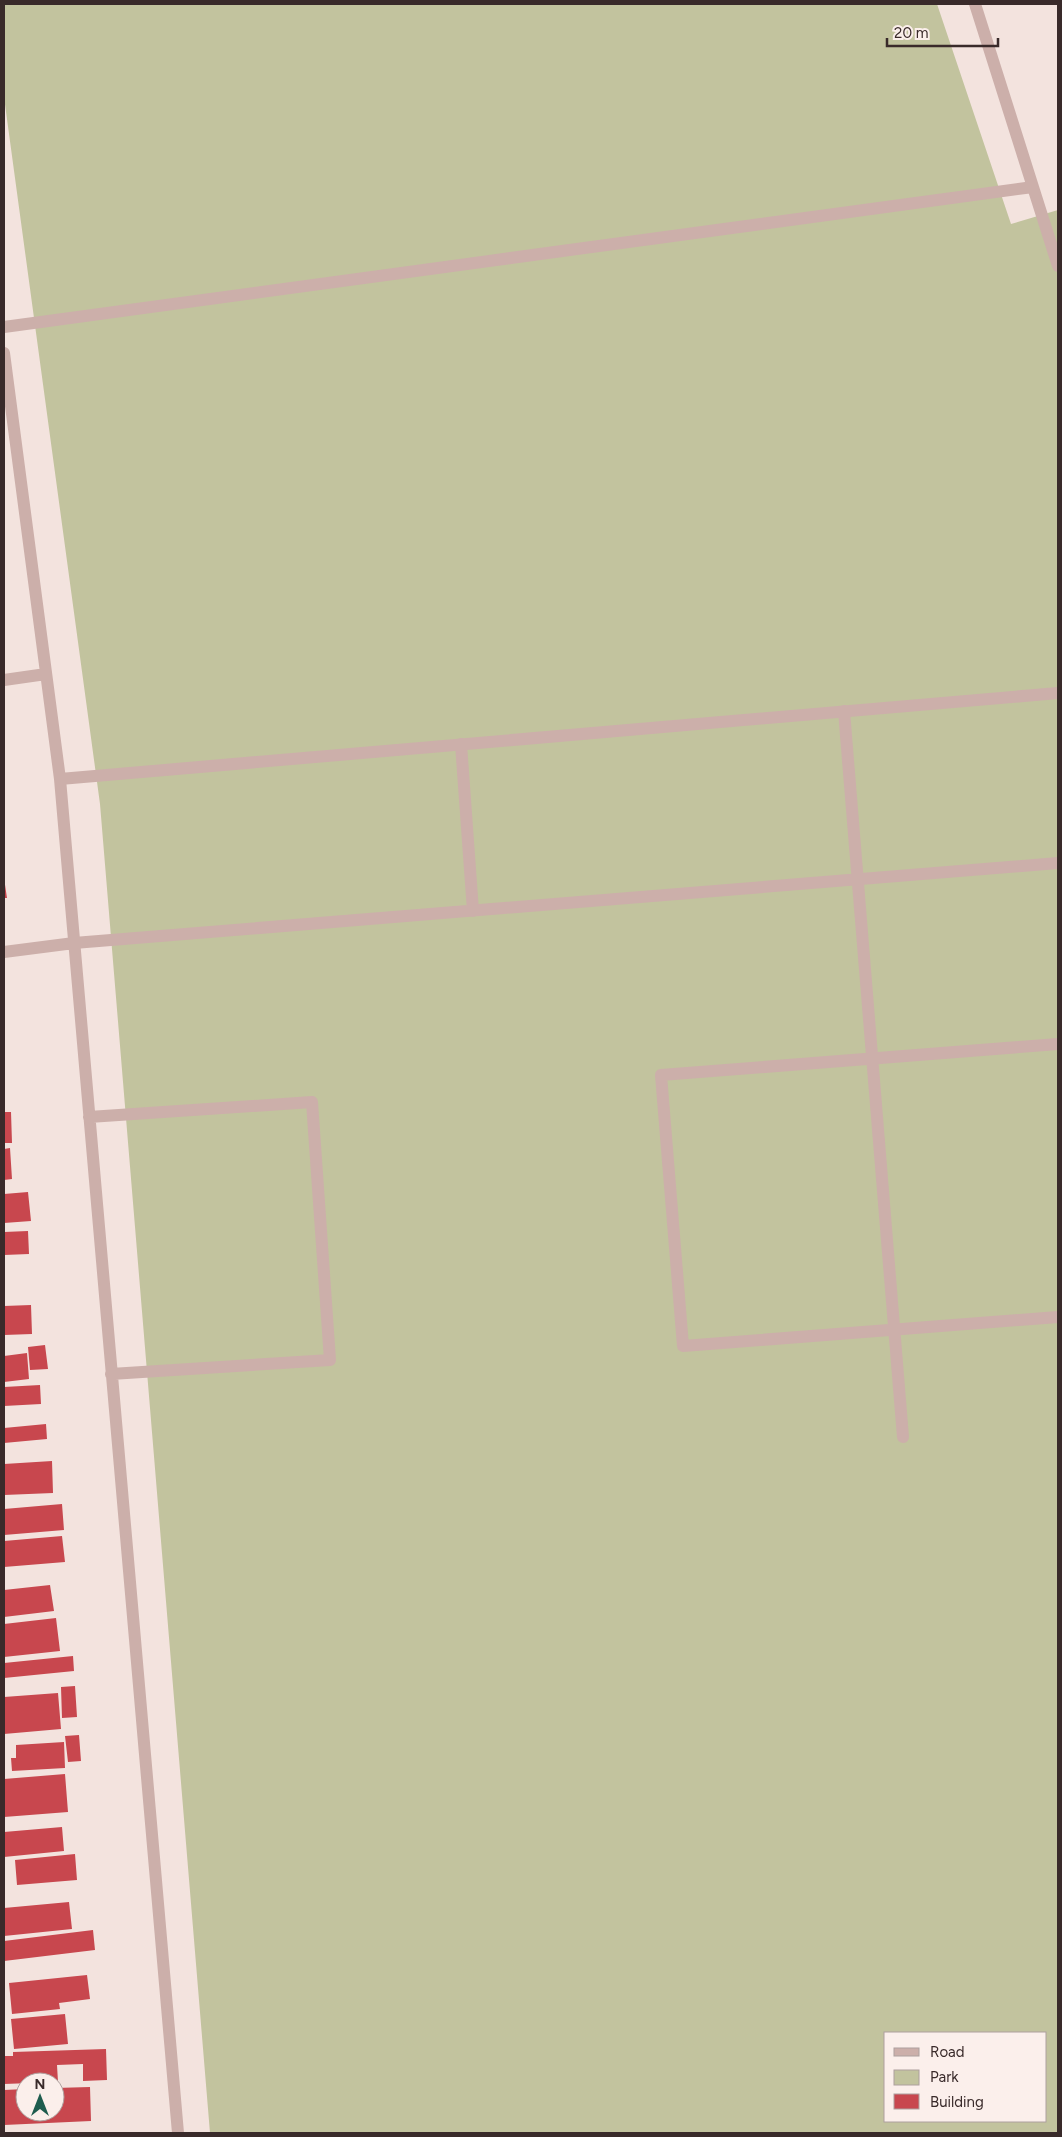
<svg xmlns="http://www.w3.org/2000/svg" width="1062" height="2137" viewBox="0 0 1062 2137" font-family="Figtree,sans-serif">
<style>
.green{fill:#c2c39e;fill-rule:evenodd}
.building{fill:#c8474e}
.lines{fill:none;stroke-linecap:round;stroke-linejoin:round}
.street{stroke:#ccafaa;stroke-width:12}
</style>
<rect width="100%" height="100%" fill="#f3e3de"/>
<!-- green -->
<path class="green" d="M4 4H937L1011 224 1058 210V2133H210L100 804 4 97ZM886 2033H1046V2121H886Z"/>
<!-- building -->
<path class="building" d="M4 878 7 898H4Z
M4 1112H11L12 1143H4Z
M10 1148 12 1179 4 1180V1149Z
M28 1192 31 1221 4 1223V1194Z
M28 1231 29 1254 4 1255V1232Z
M31 1305 32 1334 4 1335V1306Z
M45 1345 48 1369 30 1370 28 1347Z
M27 1353 29 1379 4 1382V1356Z
M40 1385 41 1404 4 1406V1387Z
M46 1424 47 1439 4 1443V1428Z
M52 1461 53 1493 4 1495V1464Z
M62 1504 64 1530 4 1535V1509Z
M62 1536 65 1562 4 1567V1541Z
M50 1585 54 1611 4 1617V1590Z
M56 1618 60 1651 4 1657V1624Z
M73 1656 74 1671 4 1678V1663Z
M75 1686 77 1717 62 1718 61 1687Z
M58 1693 61 1729 4 1734V1697Z
M79 1735 81 1761 68 1762 65 1736Z
M64 1742 65 1768 12 1771 11 1758H16V1745Z
M65 1774 68 1812 4 1817V1779Z
M62 1827 64 1851 4 1857V1832Z
M75 1854 77 1880 17 1885 15 1860Z
M69 1902 72 1929 4 1936V1908Z
M93 1930 95 1950 4 1961V1941Z
M87 1975 90 1999 59 2003 60 2009 12 2014 9 1983Z
M65 2014 68 2044 14 2049 11 2019Z
M106 2049 107 2080 83 2081V2064L57 2065 58 2082 4 2084V2056H13V2052Z
M90 2087 91 2121 4 2125V2090L25 2089V2112H55V2088Z"/>
<g class="lines">
<!-- street -->
<path class="street" d="M975 4 1058 266
M4 327 1033 187
M4 353 60 779 178 2133
M4 680 46 674
M844 711 903 1437
M461 744 473 911
M60 779 1058 693
M4 952 74 943 1058 863
M1058 1044 661 1075 683 1346 1058 1317
M89 1117 312 1102 330 1360 111 1374"/>
</g>
<!-- border -->
<rect width="1062" height="2137" fill="none" stroke="#392a2a" stroke-width="10"/>
<!-- legend -->
<rect x="884" y="2032" width="162" height="90" fill="#fbefeb" stroke="#ada09e"/>
<rect x="894" y="2048" width="25" height="8" fill="#ccafaa" stroke="#ada09e"/>
<text x="930" y="2057" font-size="15" fill="#392a2a">Road</text>
<rect x="894" y="2070" width="25" height="15" fill="#c2c39e" stroke="#ada09e"/>
<text x="930" y="2082" font-size="15" fill="#392a2a">Park</text>
<rect x="894" y="2094" width="25" height="15" fill="#c8474e" stroke="#ada09e"/>
<text x="930" y="2107" font-size="15" fill="#392a2a">Building</text>
<!-- north arrow -->
<g transform="translate(40 2097)"><circle r="24" fill="#fbefeb" stroke="#ada09e"/>
<path d="M0-4L9 19L0 12L-9 19Z" fill="#1e5c4e"/>
<text y="-8" font-size="14" font-weight="bold" text-anchor="middle" fill="#392a2a">N</text>
</g>
<!-- scale -->
<path d="M887 38v8h111v-8" fill="none" stroke="#392a2a" stroke-width="2.5"/>
<text x="894" y="38" font-size="15" fill="#392a2a" stroke="#fbefeb" stroke-width="4" paint-order="stroke">20 m</text>
</svg>
